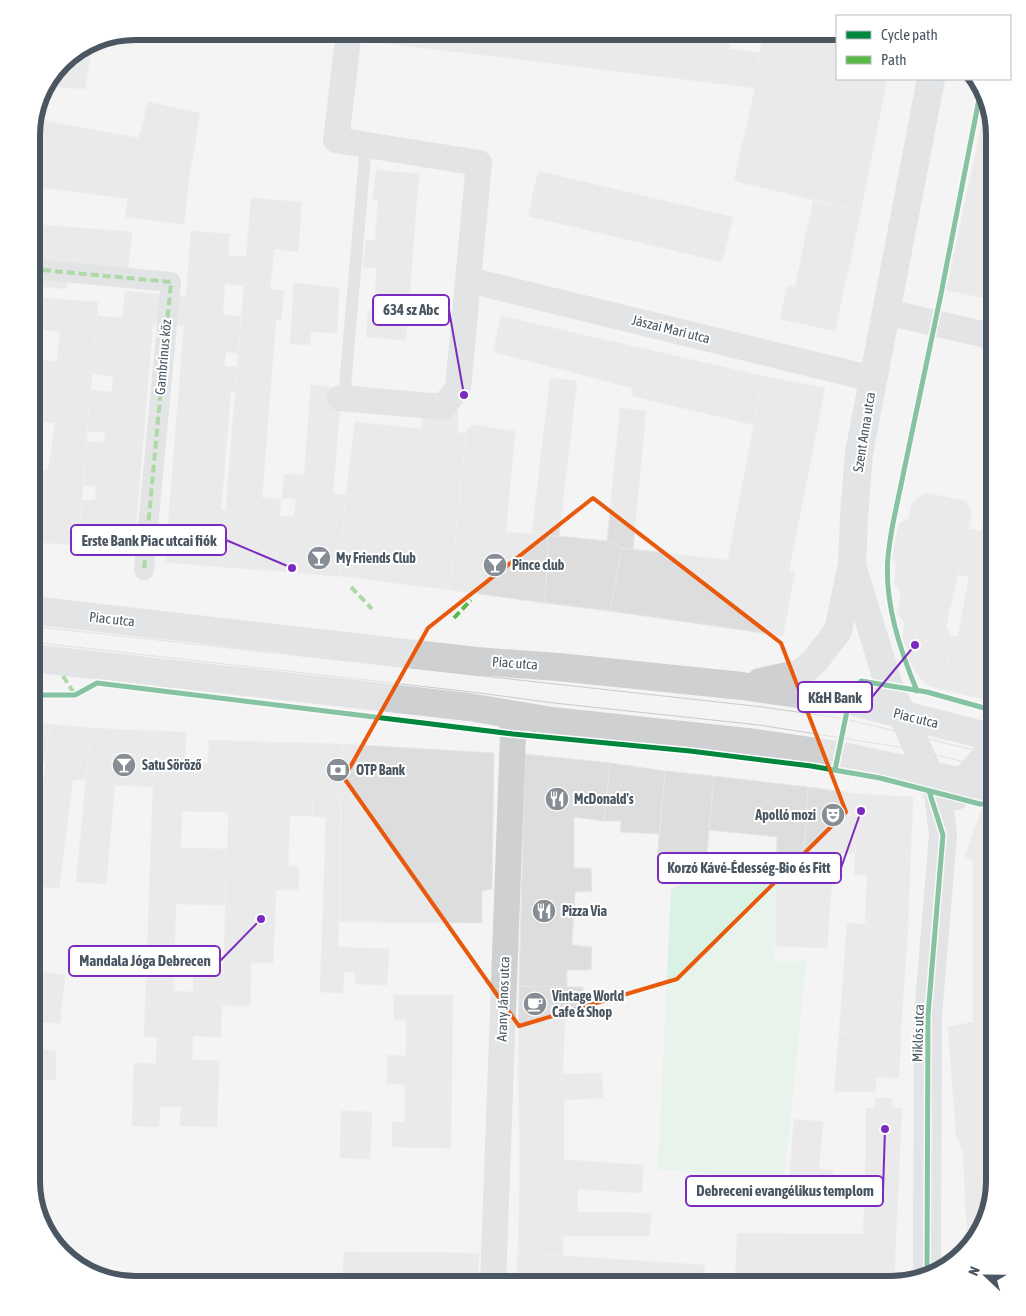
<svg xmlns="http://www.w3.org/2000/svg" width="1026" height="1316" viewBox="0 0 1026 1316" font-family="'Asap Condensed',sans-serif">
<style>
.green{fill:#d9f2e3}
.building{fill:#ddddde;stroke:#e5e6e7}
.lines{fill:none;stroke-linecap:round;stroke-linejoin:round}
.service{stroke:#ced0d2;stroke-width:12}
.pedestrian{stroke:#ced0d2;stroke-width:20}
.minor{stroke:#ced0d2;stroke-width:26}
.tertiary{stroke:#ced0d2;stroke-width:28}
.tram{stroke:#c9cacc;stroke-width:1}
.quiet{stroke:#58b947;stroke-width:4;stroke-dasharray:8 4;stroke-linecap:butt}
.cycleway-casing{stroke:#fff;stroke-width:8}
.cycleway{stroke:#00873e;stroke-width:5}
.marked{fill:none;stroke:#e8590c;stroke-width:4;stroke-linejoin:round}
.labels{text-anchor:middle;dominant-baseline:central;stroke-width:4;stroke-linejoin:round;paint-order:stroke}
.street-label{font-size:14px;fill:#4a5661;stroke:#fff}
.poi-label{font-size:14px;font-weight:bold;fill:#4a5661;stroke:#fff;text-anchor:start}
.rim{fill:none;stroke:#4a5661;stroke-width:6}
.leader{fill:none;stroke:#7b2cbf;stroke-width:2}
.callout-dot{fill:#7b2cbf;stroke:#fff;stroke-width:2}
.callout{fill:#fff;stroke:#7b2cbf;stroke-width:2}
.callout-label{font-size:15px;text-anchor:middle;font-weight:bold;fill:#4a5661}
</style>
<rect width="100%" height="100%" fill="#f4f4f4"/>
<!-- green -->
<path class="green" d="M720 859 776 864 773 961H806L784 1181 658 1169 671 890Z"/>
<!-- building -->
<path class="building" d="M376 31H591L619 36V31H663L662 39 693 43 695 31H732L729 49 761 53 755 88 375 42Z
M763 31H837V79H887L861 211 734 181 755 88Z
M79 49 91 51 85 89 44 86 66 57Z
M148 102 200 113 189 179 31 156V128L34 119 139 138Z
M986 104 995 135V184L970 179Z
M31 156 189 179 184 224 125 217 128 199 31 186Z
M376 170 419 174 406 340 366 337 368 311 374 312 377 268 363 267 366 240 375 241 378 199H373Z
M538 171 733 217 722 262 528 216Z
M970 179 995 184V246L957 239Z
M251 198 302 202 298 252 274 249 270 289 284 291 281 320 276 319 262 498 281 499 276 571 221 567Z
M813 201 861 211 835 331 780 319 787 286 795 287Z
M31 224 132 232 127 279 67 281V289L31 286Z
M191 231 230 234 228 255 246 257 244 286 225 284 223 315 241 316 238 353 226 352 224 366 237 367 235 391H231L221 510H226L221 567 165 562 184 326 153 324 134 550 78 545 82 500H95L96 486 83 485 87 441 104 443 105 432 87 431 91 390 112 392 113 376 92 374 97 316 123 318 125 291 186 296Z
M957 239 995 246V253L984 298 946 290Z
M294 283 339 288 337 333 311 332 310 345 290 344Z
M31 297 98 302 78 545 31 542V470L48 471 55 423 31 420V359L57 362 60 331 31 329Z
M501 316 763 376 754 425 632 396 633 388 493 352Z
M763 376 825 388 789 571 795 572 783 636 610 611 622 548 728 560Z
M550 378 577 381 559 537 532 533Z
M311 385 330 387 329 404 340 405 333 494 346 495 339 576 276 571 280 516 294 517 296 499 282 498 284 474 304 475Z
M620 408 646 411 633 549 622 548 607 541Z
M423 411H458V432L466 434 450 590 339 576 346 495 355 422 422 429Z
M473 425 515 431 506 532 548 535 545 603 450 590 466 434 467 430Z
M995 463V702L944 690 951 636H958L969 577 958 574 968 528 981 531Z
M926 493 966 501 972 512 946 627 951 636 944 690 929 686 924 683 908 661 909 652 902 638 905 623 897 613 901 592 894 584 896 564 892 558 899 523 908 520 912 503Z
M548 535 607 541 622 548 610 611 545 603Z
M31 722 50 724 45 762 31 764Z
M50 724 91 728 86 779 73 780 59 888 32 886Z
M91 728 155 731 153 787 115 785 106 884 76 882Z
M155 731 186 732 185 762 208 763 209 740 231 741 229 812 182 811 181 848 227 849 225 905 176 904 173 991 193 992 194 968 223 969 221 1037 193 1036 192 1060 219 1061 217 1127 180 1126 181 1107H160L159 1127 132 1126 134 1063 156 1064 157 1037H144Z
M231 741 343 744 341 798 313 796V816H290L288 866 299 867 298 890H276L273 963H251L250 1006 222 1005Z
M343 744 494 753 492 889 482 891V923L339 922Z
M525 754 610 763 604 821 574 817V868H591L592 891 575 892 572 945 592 947 591 970H567V987L519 986Z
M610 763 665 771 660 834 620 832 621 821H604Z
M665 771 714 776 706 863 657 859Z
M714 776 808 787 799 947 775 946 777 837 709 830Z
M808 787 859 794 856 853 834 854 827 948 799 947Z
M859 794 913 797 908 927 865 924 867 875H854Z
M313 796 341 798 338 947 389 949 387 985 355 984V973L344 972 343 993 320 992 326 818 313 816Z
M981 810 995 813V1021L973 1022V860L965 857Z
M847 923 908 927 901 1032 839 1033Z
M31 971 65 975 60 1023 34 1022 32 1048 56 1051V1080L31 1079Z
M519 986 583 987V1017H565L563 1074 518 1075Z
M394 995H453L451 1148 392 1147V1122H405V1084H387V1055L406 1056V1020H394Z
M995 1021V1152L963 1153 956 1135 948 1027 973 1022Z
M901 1032 899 1078 876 1077V1092L834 1091 839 1033Z
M602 1073 603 1098 564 1100V1160L520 1157 518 1075Z
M876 1098H892V1108H902L898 1192 865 1191 866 1108H875Z
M341 1111 372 1112 370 1159 340 1158Z
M794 1119 823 1122 819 1169 833 1170 832 1186 789 1183Z
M995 1152V1182L981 1233 980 1234 967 1235 963 1153Z
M520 1157 643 1165 642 1193 578 1189 577 1212 519 1213Z
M865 1191 898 1192 894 1284 735 1285 737 1233 863 1234Z
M577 1212 651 1213 649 1236H563V1255L518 1253 519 1213Z
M980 1234 967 1248V1235Z
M344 1252 479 1253 478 1285H342Z
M518 1253 705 1265 703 1285H516Z"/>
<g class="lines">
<!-- service -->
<path class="service" d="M344 398 366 144"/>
<!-- pedestrian -->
<path class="pedestrian" d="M31 269 171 282 144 570"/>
<!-- minor -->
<path class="minor" d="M469 280 873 379
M887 312 995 337
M340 398 443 407 458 388 479 163 336 140 349 31
M493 1285 513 734 512 714"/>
<!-- tertiary -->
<path class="tertiary" d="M31 610 476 661 558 667 742 686 849 701 995 738
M31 658 469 707 552 721 756 743 838 755 995 789
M760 682 801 673 814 662 838 631 851 569
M956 796 963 782 983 759 995 754
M927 1274 928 1015 943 835 938 793 889 686 852 565 854 517 859 453 931 79"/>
<!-- tram -->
<path class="tram" d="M31 626 763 707 845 719 995 755
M31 642 472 692 554 703 759 725 918 750 995 770"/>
<!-- quiet -->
<path class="quiet" d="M31 269 171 282 144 570
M351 587 372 609
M454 618 471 600
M63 676 75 695"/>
<!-- cycleway casing -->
<g class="cycleway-casing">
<path id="cycleway" d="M917 691C900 650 884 602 888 557 889 546 891 534 893 523L941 294 981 89
M31 695H75L97 683 513 734 690 751 811 766 880 778 980 804H995
M835 770 849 701 861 681 927 692 995 711
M927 1274 928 1015 943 835 929 791"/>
</g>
<!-- cycleway -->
<use href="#cycleway" class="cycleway"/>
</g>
<!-- marked area -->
<path d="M0 0H1026V1316H0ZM593 498 781 643 846 812 677 979 519 1026 344 778 428 628Z" fill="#f4f4f4" fill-opacity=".55" fill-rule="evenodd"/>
<path class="marked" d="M593 498 781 643 846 812 677 979 519 1026 344 778 428 628Z"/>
<!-- icons -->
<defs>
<g id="bar-disc" transform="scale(1.25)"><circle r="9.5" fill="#868d94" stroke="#fff"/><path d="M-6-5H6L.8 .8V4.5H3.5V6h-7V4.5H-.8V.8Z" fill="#fff"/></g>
<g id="bank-disc" transform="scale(1.25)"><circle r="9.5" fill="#868d94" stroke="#fff"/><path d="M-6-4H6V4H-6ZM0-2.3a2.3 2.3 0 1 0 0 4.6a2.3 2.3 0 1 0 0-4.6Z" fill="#fff"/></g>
<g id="restaurant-disc" transform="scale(1.25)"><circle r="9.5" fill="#868d94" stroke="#fff"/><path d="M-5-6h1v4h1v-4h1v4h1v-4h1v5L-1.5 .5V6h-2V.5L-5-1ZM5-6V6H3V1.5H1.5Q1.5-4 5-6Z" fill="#fff"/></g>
<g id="theatre-disc" transform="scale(1.25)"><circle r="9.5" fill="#868d94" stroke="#fff"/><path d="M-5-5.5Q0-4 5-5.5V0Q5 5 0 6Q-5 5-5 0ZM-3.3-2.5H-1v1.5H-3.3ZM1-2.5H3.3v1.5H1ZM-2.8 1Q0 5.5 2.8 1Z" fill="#fff"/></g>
<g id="cafe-disc" transform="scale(1.25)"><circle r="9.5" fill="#868d94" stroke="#fff"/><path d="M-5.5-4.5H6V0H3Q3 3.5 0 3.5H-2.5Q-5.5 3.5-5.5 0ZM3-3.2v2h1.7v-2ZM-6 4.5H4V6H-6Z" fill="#fff"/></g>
</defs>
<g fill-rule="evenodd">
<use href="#bar-disc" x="319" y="558"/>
<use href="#bar-disc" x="495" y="565"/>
<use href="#bar-disc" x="124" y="765"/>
<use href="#bank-disc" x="338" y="770"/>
<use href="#restaurant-disc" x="557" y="799"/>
<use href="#theatre-disc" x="833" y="815"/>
<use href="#restaurant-disc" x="544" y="911"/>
<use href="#cafe-disc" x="535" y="1004"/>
</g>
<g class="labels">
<!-- street labels -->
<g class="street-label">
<text transform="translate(671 329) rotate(14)">Jászai Mari utca</text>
<text transform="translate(163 357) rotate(-85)">Gambrinus köz</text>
<text transform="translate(864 432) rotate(-81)">Szent Anna utca</text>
<text transform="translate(112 619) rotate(6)">Piac utca</text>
<text transform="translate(515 663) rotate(4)">Piac utca</text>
<text transform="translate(916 718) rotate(14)">Piac utca</text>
<text transform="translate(503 999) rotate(-88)">Arany János utca</text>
<text transform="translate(918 1033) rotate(-88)">Miklós utca</text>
</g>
<!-- poi labels -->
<g class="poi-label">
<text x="336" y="558">My Friends Club</text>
<text x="512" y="565">Pince club</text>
<text x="142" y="765">Satu Söröző</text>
<text x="356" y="770">OTP Bank</text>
<text x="574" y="799">McDonald's</text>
<text x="816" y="815" text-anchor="end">Apolló mozi</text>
<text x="562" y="911">Pizza Via</text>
<text x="552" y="996">Vintage World<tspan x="552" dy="16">Cafe &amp; Shop</tspan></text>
</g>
</g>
<!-- crop -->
<path d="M0 0H1026V1316H0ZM135 40H891A95 95 0 0 1 986 135V1181A95 95 0 0 1 891 1276H135A95 95 0 0 1 40 1181V135A95 95 0 0 1 135 40Z" fill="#fff" fill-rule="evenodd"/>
<path class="rim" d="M135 40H891A95 95 0 0 1 986 135V1181A95 95 0 0 1 891 1276H135A95 95 0 0 1 40 1181V135A95 95 0 0 1 135 40Z"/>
<!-- callouts -->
<path class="leader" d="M464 395L449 310M292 568L226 540M915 645L872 697M861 811L841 868M261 919L220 961M885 1129L883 1191"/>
<g class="callout-dot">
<circle cx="464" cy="395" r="5"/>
<circle cx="292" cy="568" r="5"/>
<circle cx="915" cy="645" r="5"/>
<circle cx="861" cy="811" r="5"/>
<circle cx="261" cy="919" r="5"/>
<circle cx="885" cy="1129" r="5"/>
</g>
<g class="callout">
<rect x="373" y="295" width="76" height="30" rx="5"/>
<rect x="71" y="525" width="155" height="30" rx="5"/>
<rect x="798" y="682" width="74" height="30" rx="5"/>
<rect x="658" y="853" width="183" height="30" rx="5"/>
<rect x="69" y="946" width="151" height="30" rx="5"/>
<rect x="686" y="1176" width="197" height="30" rx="5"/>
</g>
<g class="callout-label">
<text x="411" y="315">634 sz Abc</text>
<text x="149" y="546">Erste Bank Piac utcai fiók</text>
<text x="835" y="703">K&amp;H Bank</text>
<text x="749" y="873">Korzó Kávé-Édesség-Bio és Fitt</text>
<text x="145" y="966">Mandala Jóga Debrecen</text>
<text x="785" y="1196">Debreceni evangélikus templom</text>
</g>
<!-- legend -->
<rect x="836" y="15" width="175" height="65" fill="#ffffff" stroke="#b7bbc0"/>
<rect x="846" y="31" width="25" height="8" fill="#00873e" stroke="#b7bbc0"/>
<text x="881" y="40" font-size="15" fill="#4a5661">Cycle path</text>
<rect x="846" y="56" width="25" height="8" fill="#58b947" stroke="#b7bbc0"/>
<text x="881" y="65" font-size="15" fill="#4a5661">Path</text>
<!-- north arrow -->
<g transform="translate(986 1276) rotate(292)" stroke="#ffffff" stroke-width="4" paint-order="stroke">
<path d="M0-4L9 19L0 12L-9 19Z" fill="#4a5661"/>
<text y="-8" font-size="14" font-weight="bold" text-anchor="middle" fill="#4a5661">N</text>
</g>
</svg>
